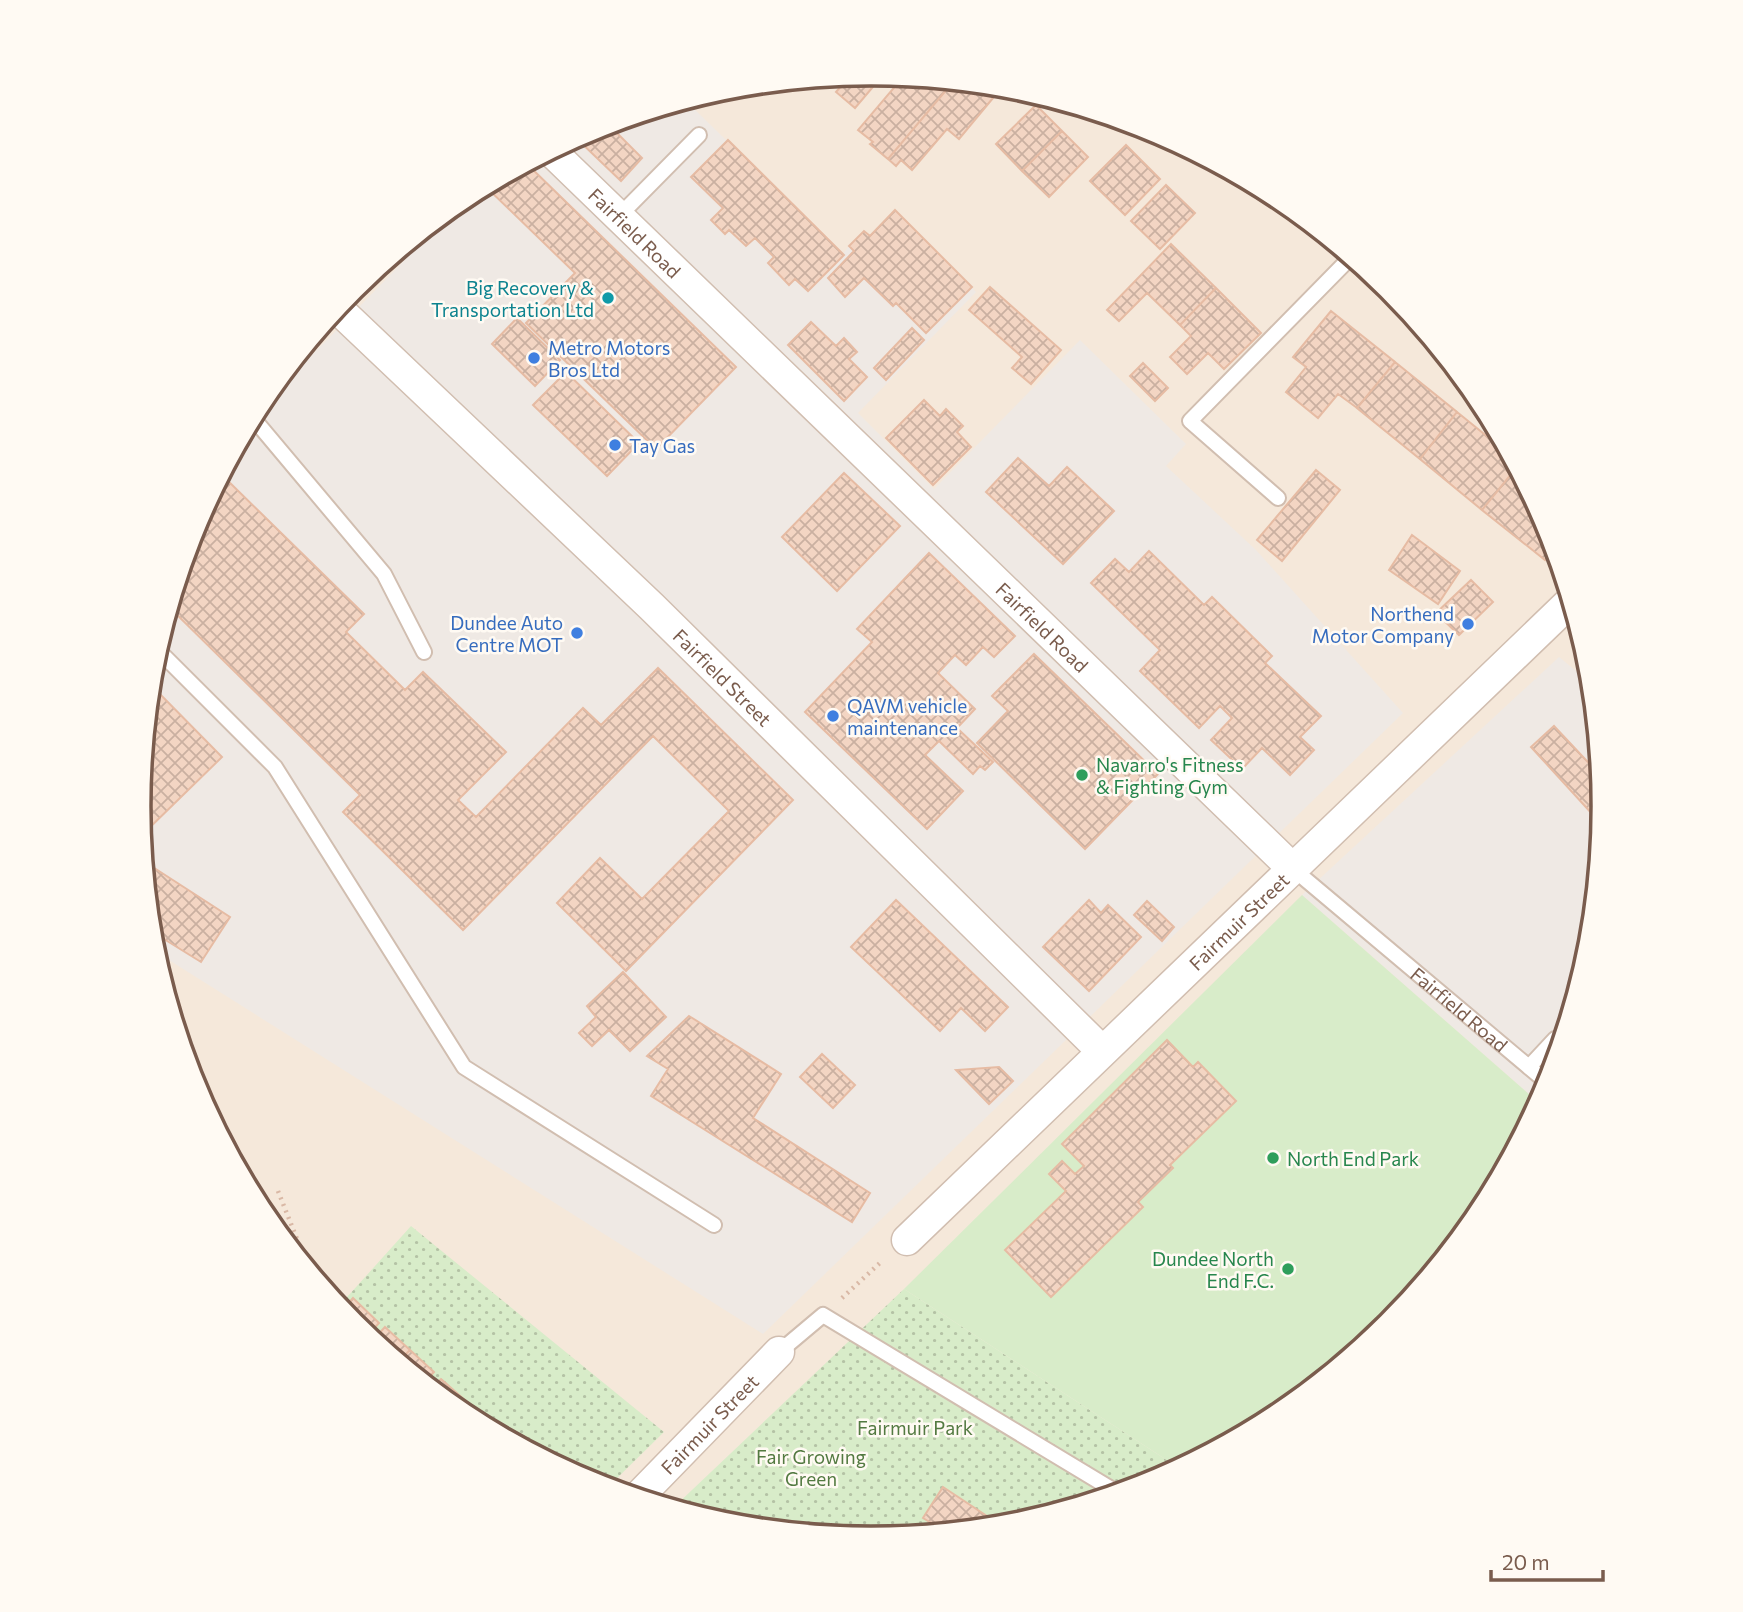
<svg xmlns="http://www.w3.org/2000/svg" width="1743" height="1612" viewBox="0 0 1743 1612" font-family="Commissioner,sans-serif">
<style>
.residential{fill:#f5e8da}
.industrial{fill:#efe9e4}
.park{fill:url(#park-dots)}
.pitch{fill:#d8ecc9}
.building{fill:url(#building-cross-hatch);stroke:#e6bba3;stroke-width:2}
.lines{fill:none;stroke-linecap:round;stroke-linejoin:round}
.service-casing{stroke:#d1beb0;stroke-width:18}
.minor-casing{stroke:#d1beb0;stroke-width:33}
.path{stroke:#d9b8a5;stroke-width:4.5;stroke-dasharray:2 5;stroke-linecap:butt}
.service{stroke:#fff;stroke-width:14}
.minor{stroke:#fff;stroke-width:30}
.culture-dot{fill:#0f9aa8;stroke:#fffaf3;stroke-width:2.5}
.shop-dot{fill:#3f7fe0;stroke:#fffaf3;stroke-width:2.5}
.leisure-dot{fill:#2e9e5b;stroke:#fffaf3;stroke-width:2.5}
.labels{text-anchor:middle;dominant-baseline:central;stroke-width:5;stroke-linejoin:round;paint-order:stroke}
.street-label{font-size:19px;fill:#7a5c4d;stroke:#fffaf3}
.culture-label{font-size:19px;fill:#0d838f;stroke:#fffaf3;text-anchor:end}
.shop-label{font-size:19px;fill:#366cbe;stroke:#fffaf3;text-anchor:start}
.leisure-label{font-size:19px;fill:#27864d;stroke:#fffaf3;text-anchor:start}
.park-label{font-size:19px;fill:#537a41;stroke:#fffaf3}
.rim{fill:none;stroke:#7a5c4d;stroke-width:3.5}
</style>
<defs>
<pattern id="park-dots" width="8" height="8" patternUnits="userSpaceOnUse" patternTransform="scale(1.75)"><rect width="8" height="8" fill="#d8ecc9"/><path d="M2 2h.1M6 6h.1" fill="none" stroke="#b4c2a5" stroke-width="1.8" stroke-linecap="round"/></pattern>
<pattern id="building-cross-hatch" width="8" height="8" patternUnits="userSpaceOnUse" patternTransform="scale(1.75)"><rect width="8" height="8" fill="#f3d5c3"/><path d="M0 0l8 8M0 8l8-8" fill="none" stroke="#cab0a1"/></pattern>
</defs>
<rect width="100%" height="100%" fill="#fdf6ec"/>
<!-- residential -->
<path class="residential" d="M142 805a730 730 0 1 1 1460 0a730 730 0 1 1-1460 0Z"/>
<!-- industrial -->
<path class="industrial" d="M686 101 843 254 849 246 864 231 870 236 895 210 976 292 858 413 934 489 1080 340 1186 444 1166 466 1256 550 1403 713 763 1334 153 950 139 806 153 663 195 525 259 406 322 345 468 195 592 129Z
M1559 657 1592 684 1604 806 1590 949 1548 1087 1539 1103 1302 895Z"/>
<!-- park -->
<path class="park" d="M411 1226 664 1432 607 1488 591 1483 464 1415 353 1324 339 1306Z
M904 1289 1179 1468 1151 1483 1014 1524 871 1538 728 1524 673 1508Z"/>
<!-- pitch -->
<path class="pitch" d="M1302 895 1539 1103 1480 1213 1389 1324 1278 1415 1179 1468 904 1289Z"/>
<!-- building -->
<path class="building" d="M872 74 903 77 895 86 883 75 855 108 836 92 850 76Z
M903 77 953 82 888 159 870 144 873 142 858 130Z
M953 82 977 84 993 98 959 139 947 129 912 170 901 160 896 166 888 159Z
M1036 105 1062 131 1022 171 996 144Z
M608 124 642 158 621 181 576 138 592 129Z
M1062 131 1088 157 1049 197 1022 171Z
M728 140 844 255 808 291 795 279 789 285 768 263 774 257 755 238 746 246 729 230 725 234 711 220 723 208 691 177Z
M1126 145 1160 179 1125 215 1090 181Z
M527 164 736 367 656 449 526 323 575 273 485 186Z
M1166 185 1195 213 1160 249 1131 221Z
M895 210 972 287 926 333 896 303 893 306 864 278 845 297 828 278 854 251 849 246 864 231 870 236Z
M1171 244 1216 288 1180 325 1147 293 1119 321 1107 310Z
M990 287 1061 350 1031 384 1012 368 1022 357 969 310Z
M1216 288 1261 333 1224 369 1208 353 1187 374 1170 357 1191 336 1180 325Z
M1331 311 1395 362 1357 408 1338 394 1318 418 1286 392 1306 367 1293 357Z
M517 318 560 360 535 386 492 344Z
M811 322 836 346 844 338 857 352 849 359 867 377 844 401 788 345Z
M912 328 924 340 886 380 874 368Z
M1395 362 1457 412 1420 459 1357 408Z
M1143 363 1168 388 1155 401 1130 376Z
M566 372 639 443 607 476 533 405Z
M924 400 940 416 946 409 963 426 957 432 971 447 933 485 886 438Z
M1457 412 1510 455 1517 467 1482 510 1420 459Z
M1018 458 1049 486 1067 467 1114 511 1063 564 986 492Z
M1517 467 1548 526 1555 547 1545 560 1482 510Z
M1316 470 1340 490 1282 561 1257 540Z
M844 473 900 526 837 591 782 537Z
M224 477 364 614 346 632 405 690 423 672 506 752 458 800 476 817 583 708 601 725 658 668 793 800 626 971 557 903 600 858 642 899 729 811 653 736 463 930 343 812 360 795 170 608 195 525 217 484Z
M1412 535 1460 571 1438 604 1389 570Z
M1149 551 1204 605 1212 597 1272 656 1265 663 1321 716 1300 737 1314 750 1290 775 1262 748 1242 769 1211 740 1232 718 1220 706 1199 728 1140 671 1160 650 1091 583 1115 559 1129 572Z
M929 553 1015 636 994 657 983 647 966 665 955 655 938 673 975 709 957 728 993 762 985 770 980 766 973 774 939 741 925 755 963 791 927 829 805 712 872 642 857 629Z
M1471 580 1493 602 1459 635 1436 613Z
M1034 654 1158 774 1085 849 977 743 1008 711 992 696Z
M151 685 222 757 142 835 139 806Z
M1554 726 1601 776 1604 806 1594 816 1531 747Z
M145 862 230 917 201 962 151 931Z
M896 900 1008 1007 985 1031 961 1008 940 1031 851 947Z
M1089 900 1101 913 1108 905 1141 937 1089 991 1043 947Z
M1147 901 1174 927 1162 941 1134 915Z
M623 972 666 1017 630 1051 609 1030 592 1046 579 1033 596 1017 587 1006Z
M689 1016 781 1074 753 1118 870 1193 852 1222 651 1096 668 1069 647 1056Z
M1167 1040 1193 1067 1198 1062 1236 1101 1170 1165 1173 1168 1138 1202 1143 1207 1051 1297 1005 1250 1066 1191 1049 1174 1062 1161 1075 1174 1084 1166 1062 1144Z
M822 1054 855 1085 833 1108 800 1077Z
M999 1067 1013 1081 989 1104 956 1070Z
M1536 1110 1515 1149 1509 1144Z
M353 1298 379 1323 368 1335 353 1324 342 1310Z
M385 1327 410 1350 399 1361 373 1340Z
M410 1350 434 1372 425 1382 399 1361Z
M441 1379 466 1401 458 1410 432 1388Z
M466 1401 490 1424 487 1427 464 1415 458 1410Z
M943 1487 1002 1526 944 1531 923 1518Z"/>
<g class="lines">
<!-- service casing -->
<g class="service-casing">
<g id="service">
<path d="M619 216 699 135"/>
<path d="M253 418 384 574 424 652"/>
<path d="M1278 498 1190 421 1351 257"/>
<path d="M157 649 275 767 464 1067 714 1225"/>
<path id="s1" d="M1292 868 1549 1084"/>
<path d="M1529 1067 1555 1039 1561 1044"/>
<path d="M779 1352 823 1315 1118 1493"/>
</g>
</g>
<!-- minor casing -->
<g class="minor-casing">
<g id="minor">
<path id="s2" d="M551 151 1292 868"/>
<path id="s3" d="M337 308 652 607 1102 1051"/>
<path id="s4" d="M907 1240 1571 601"/>
<path id="s5" d="M638 1497 779 1352"/>
</g>
</g>
<!-- path -->
<path class="path" d="M278 1191 297 1239 300 1258
M842 1298 882 1261"/>
<!-- service -->
<use href="#service" class="service"/>
<!-- minor -->
<use href="#minor" class="minor"/>
</g>
<!-- markers -->
<circle class="culture-dot" cx="608" cy="298" r="7"/>
<g class="shop-dot">
<circle cx="534" cy="358" r="7"/>
<circle cx="615" cy="445" r="7"/>
<circle cx="1468" cy="624" r="7"/>
<circle cx="577" cy="633" r="7"/>
<circle cx="833" cy="716" r="7"/>
</g>
<g class="leisure-dot">
<circle cx="1082" cy="775" r="7"/>
<circle cx="1273" cy="1158" r="7"/>
<circle cx="1288" cy="1269" r="7"/>
</g>
<g class="labels">
<!-- street labels -->
<g class="street-label">
<text stroke="none"><textPath href="#s2" startOffset="117">Fairfield Road</textPath></text>
<text stroke="none"><textPath href="#s2" startOffset="684">Fairfield Road</textPath></text>
<text stroke="none"><textPath href="#s3" startOffset="534">Fairfield Street</textPath></text>
<text stroke="none"><textPath href="#s4" startOffset="460">Fairmuir Street</textPath></text>
<text stroke="none"><textPath href="#s1" startOffset="219">Fairfield Road</textPath></text>
<text stroke="none"><textPath href="#s5" startOffset="102">Fairmuir Street</textPath></text>
</g>
<!-- culture labels -->
<g class="culture-label">
<text x="594" y="287">Big Recovery &amp;<tspan x="594" dy="22">Transportation Ltd</tspan></text>
</g>
<!-- shop labels -->
<g class="shop-label">
<text x="548" y="347">Metro Motors<tspan x="548" dy="22">Bros Ltd</tspan></text>
<text x="629" y="445">Tay Gas</text>
<text x="1454" y="613" text-anchor="end">Northend<tspan x="1454" dy="22">Motor Company</tspan></text>
<text x="563" y="622" text-anchor="end">Dundee Auto<tspan x="563" dy="22">Centre MOT</tspan></text>
<text x="847" y="705">QAVM vehicle<tspan x="847" dy="22">maintenance</tspan></text>
</g>
<!-- leisure labels -->
<g class="leisure-label">
<text x="1096" y="764">Navarro's Fitness<tspan x="1096" dy="22">&amp; Fighting Gym</tspan></text>
<text x="1287" y="1158">North End Park</text>
<text x="1274" y="1258" text-anchor="end">Dundee North<tspan x="1274" dy="22">End F.C.</tspan></text>
</g>
<!-- park labels -->
<g class="park-label">
<text x="915" y="1427">Fairmuir Park</text>
<text x="811" y="1456">Fair Growing<tspan x="811" dy="22">Green</tspan></text>
</g>
</g>
<!-- crop -->
<path d="M0 0H1743V1612H0ZM151 806a720 720 0 1 1 1440 0a720 720 0 1 1-1440 0Z" fill="#fffaf3" fill-rule="evenodd"/>
<path class="rim" d="M151 806a720 720 0 1 1 1440 0a720 720 0 1 1-1440 0Z"/>
<!-- scale -->
<path d="M1491 1570v10h112v-10" fill="none" stroke="#7a5c4d" stroke-width="3.5"/>
<text x="1502" y="1570" font-size="21" fill="#7a5c4d" stroke="#fffaf3" stroke-width="5" paint-order="stroke">20 m</text>
</svg>
